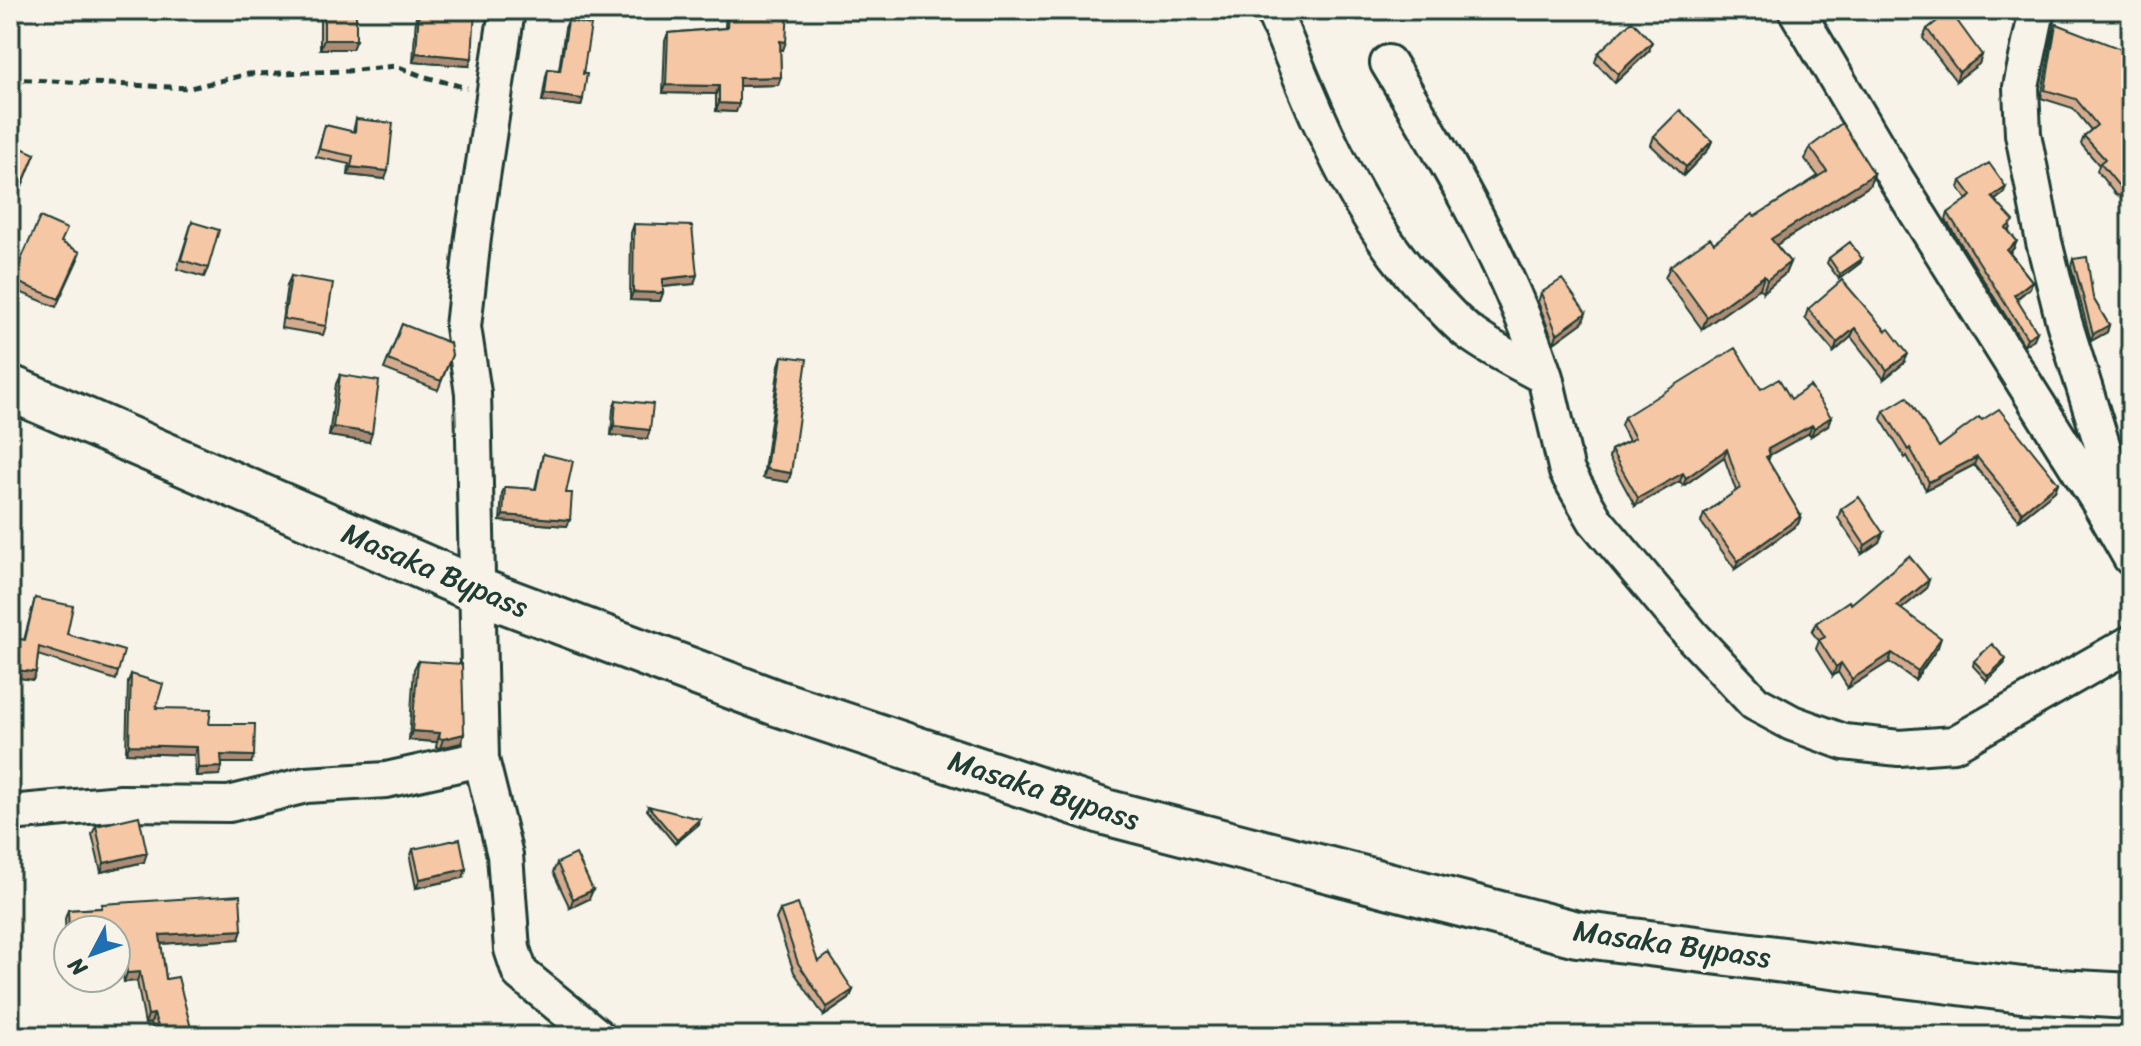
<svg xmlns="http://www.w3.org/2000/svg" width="2141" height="1046" viewBox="0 0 2141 1046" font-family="Sriracha,sans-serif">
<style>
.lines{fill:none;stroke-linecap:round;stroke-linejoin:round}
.minor-casing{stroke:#1f3d34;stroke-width:40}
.highway-casing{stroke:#1f3d34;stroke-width:50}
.path{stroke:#1f3d34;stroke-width:5;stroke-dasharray:8 6;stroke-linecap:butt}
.minor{stroke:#f7f3e8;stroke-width:34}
.highway{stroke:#f7f3e8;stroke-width:44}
.wall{fill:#d4ab8e;stroke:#1f3d34;stroke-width:2}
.shaded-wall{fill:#ac8b74;stroke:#1f3d34;stroke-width:2}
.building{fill:#f6c7a5;stroke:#1f3d34;stroke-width:2}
.labels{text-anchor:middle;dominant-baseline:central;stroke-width:7;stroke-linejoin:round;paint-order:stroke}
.street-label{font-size:30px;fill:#1f3d34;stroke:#f7f3e8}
</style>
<rect width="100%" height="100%" fill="#f7f3e8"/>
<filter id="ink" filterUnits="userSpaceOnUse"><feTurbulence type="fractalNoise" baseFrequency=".0125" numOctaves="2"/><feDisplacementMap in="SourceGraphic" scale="16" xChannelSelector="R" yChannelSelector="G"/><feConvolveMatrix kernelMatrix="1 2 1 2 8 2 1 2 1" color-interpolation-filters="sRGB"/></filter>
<g filter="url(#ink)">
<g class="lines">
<!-- minor casing -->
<g class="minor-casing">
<path id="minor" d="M507 10 473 237 463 327 473 393 481 759 505 855 512 949 520 973 597 1036
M1273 10C1317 115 1356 224 1440 305 1450 315 1459 326 1471 334 1494 351 1520 363 1545 377L1567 472 1595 520 1693 637 1755 703 1792 723 1844 742 1899 748 1954 744 2131 643
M1796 10 1896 179 2099 502 2131 558
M2037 10 2021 87 2023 134 2044 242 2064 322 2126 522
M1388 63C1449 163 1508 265 1545 377
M10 813 121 803 229 804 306 785 386 780 481 759"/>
</g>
<!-- highway casing -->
<g class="highway-casing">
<path id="highway" d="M10 388 479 591 777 703 1105 812 1577 934 2022 990 2131 996"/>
</g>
<!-- path -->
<path class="path" d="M10 79 190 88 249 74 347 71 396 66 422 76 467 88"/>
<!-- minor -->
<use href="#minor" class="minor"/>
<!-- highway -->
<use href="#highway" class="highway"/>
</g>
<!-- wall -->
<path class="wall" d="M320 10H356L352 49H320Z
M419 10 469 66 413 62 416 17Z
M726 10H788L783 50 780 49 781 77 778 85 739 86 736 112 716 111V94L663 93 665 41 668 33 725 28Z
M568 21 583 74V99L581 106 542 101 546 76 548 69 559 70 565 28Z
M2056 24 2131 61V202L2115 194 2097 171 2099 165 2081 144 2084 136 2091 130 2073 108 2041 98 2053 33Z
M1927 29 1982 55 1979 64 1956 81 1923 38Z
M1649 51 1615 83 1595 62 1598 53Z
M356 119 385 179 348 175 349 164 316 157 325 125 353 132Z
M1654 136 1712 141 1708 150 1683 176 1651 145Z
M1810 147 1874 174 1869 186 1776 245 1790 262 1785 274 1763 292 1760 288 1702 329 1665 278 1670 266 1714 243 1818 176 1805 159Z
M35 154 17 199 10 196V163Z
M1961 181 2003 194 1995 200 2011 228 2008 231 2014 248 2010 253 2032 281 2030 288 2017 299 2034 339 2024 345 1946 220 1948 213 1967 200 1959 188Z
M192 222 208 268 204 277 177 269Z
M634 224 694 284 663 287V293L660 301 630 300 631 233Z
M62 243 78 259 56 307 10 288 12 280Z
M1829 258 1860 263 1839 279 1827 263Z
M2073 259 2093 298 2109 325 2107 332 2091 341 2071 266Z
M291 276 326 326 323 335 281 328 287 285Z
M1541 293 1583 322 1554 343 1538 302Z
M1808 309 1886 331 1904 363 1884 379 1851 337 1834 352 1805 318Z
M402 324 452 355 438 390 384 369Z
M782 356 791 473 788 482 763 478 779 365Z
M340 375 369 442 329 436 336 384Z
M1761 389 1791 399 1828 425 1811 436 1809 433 1770 455 1768 461 1801 516 1798 524 1735 569 1701 522 1704 514 1736 491 1724 457 1683 486 1680 481 1635 506 1609 458 1611 450 1629 441 1621 425 1624 417Z
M616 400 647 439 611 435 613 409Z
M1884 411 1939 447 1982 420 2058 483 2055 491 2019 520 1974 465 1926 490 1907 456 1905 458 1881 419Z
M543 454 566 493 567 526 500 521 502 493 505 487 535 489Z
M1841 509 1879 542 1862 554 1838 518Z
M1926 589 1901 609 1938 647 1915 680 1889 662 1848 688 1838 672 1833 676 1816 649 1819 641 1812 632 1816 623 1851 604Z
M35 598 67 634 118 672 116 680 38 655 36 672 33 680 12 677 16 646 18 639 24 640Z
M418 661 464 734 461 743 440 748 436 747 437 742 409 740 414 669Z
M1974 661 2004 664 1987 681 1973 666Z
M131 674 156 708 209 724 251 763H222V767L219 775 196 776 194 755 126 753 128 682Z
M648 806 699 824 675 844 647 810Z
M96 826 144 862 101 872 92 834Z
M413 849 466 869 463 878 416 888 410 858Z
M557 863 589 899 570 908 553 872Z
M102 904 242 930 239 939 161 944 166 979 193 1036H155L151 1023 145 1024 137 981 124 982 116 930H68L67 959 65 919 68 910 101 908Z
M780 910 818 962 853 990 849 999 824 1016 794 972 776 919Z"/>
<!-- shaded-wall -->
<path class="shaded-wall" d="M632 10H687L684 19 629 18Z
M324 40H356L352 49H320Z
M780 41 786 42 783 50 777 49Z
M1652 42 1649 51 1615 83 1618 74Z
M416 53 472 58 469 66 413 62Z
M1982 55 1979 64 1956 81 1959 72Z
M781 77 778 85 736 86 739 78Z
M666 85 719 86 716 94 663 93Z
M545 94 583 99 581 106 542 101Z
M719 103 739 104 736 112 716 111Z
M1712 141 1708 150 1683 176 1686 167Z
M351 167 388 171 385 179 348 175Z
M1874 174 1869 186 1767 251 1771 239Z
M2006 187 2003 194 1990 204 1992 197Z
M2017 241 2014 248 2005 257 2007 250Z
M1862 259 1860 263 1839 279 1840 274Z
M1790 262 1785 274 1763 292 1767 280Z
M697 275 694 284 660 287 663 279Z
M1764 276 1760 288 1702 329 1707 317Z
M2032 281 2030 288 2012 302 2014 295Z
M633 292 663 293 660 301 630 300Z
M1586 313 1583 322 1554 343 1557 334Z
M2109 325 2107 332 2091 341 2093 334Z
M1855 328 1851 337 1834 352 1837 343Z
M2037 332 2034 339 2024 345 2027 338Z
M1908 354 1904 363 1884 379 1887 370Z
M1831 417 1828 425 1811 436 1814 428Z
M1812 425 1809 433 1766 457 1770 455 1767 463 1763 465 1768 449Z
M614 426 650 430 647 439 611 435Z
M333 427 372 433 369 442 329 436Z
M1727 449 1724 457 1683 486 1686 478Z
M1977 457 1974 465 1926 490 1929 482Z
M766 469 791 473 788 482 763 478Z
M1683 473 1680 481 1635 506 1638 498Z
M2058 483 2055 491 2019 520 2022 512Z
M503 515 570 520 567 526 500 521Z
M1801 516 1798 524 1735 569 1738 561Z
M1883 533 1879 542 1862 554 1865 545Z
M1929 580 1926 589 1894 615 1897 606Z
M1941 638 1938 647 1915 680 1918 671Z
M1892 653 1889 662 1848 688 1852 679Z
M2006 659 2004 664 1987 681 1988 676Z
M1841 663 1838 672 1833 676 1836 667Z
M14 670 36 672 33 680 12 677Z
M412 731 440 733 437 742 409 740Z
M464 734 461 743 440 748 443 739Z
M129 745 197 747 194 755 126 753Z
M221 755 254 756 251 763H219Z
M222 767 219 775 196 776 198 768Z
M700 819 699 824 675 844 677 840Z
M147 853 144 862 101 872 104 863Z
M466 869 463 878 416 888 420 879Z
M593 890 589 899 570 908 573 899Z
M242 930 239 939 157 944 160 935Z
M124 946 121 955 116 956V947Z
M140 972 137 981 124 982 127 973Z
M853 990 849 999 824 1016 827 1007Z
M154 1014 151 1023 145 1024 148 1015Z"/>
<!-- building -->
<path class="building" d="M324 10H356V40H324Z
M419 10H475L472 58 416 53Z
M728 10H788L786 42 780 41 781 77 739 78V104L719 103V86L666 85 668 33 727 28Z
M1950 11 1982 55 1959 72 1927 29Z
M568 21 591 25 583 74H587L583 99 545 94 548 69 560 71Z
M1632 21 1652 42 1618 74 1598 53Z
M2056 24 2121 49 2131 61V192L2118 185 2100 163 2105 159 2084 136 2097 125 2076 99 2045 90Z
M1680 110 1712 141 1686 167 1654 136Z
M356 119 393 123 388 171 351 167 353 156 319 149 325 125 355 132Z
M1842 123 1874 174 1771 239 1790 262 1767 280 1764 276 1707 317 1670 266 1710 238 1714 243 1752 214 1754 217 1827 171 1810 147Z
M17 146 35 154 20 190 10 185V163Z
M1989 163 2006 187 1992 197 2014 221 2006 228 2017 241 2007 250 2032 281 2014 295 2037 332 2027 338 1948 213 1972 196 1961 181Z
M40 217 67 229 61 242 80 252 59 299 12 280Z
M192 222 219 230 208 268 181 260Z
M634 224 692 226 697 275 663 279V293L633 292Z
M1850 242 1862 259 1840 274 1829 258Z
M2087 257 2093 298 2109 325 2093 334 2073 259Z
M291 276 333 283 326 326 284 319Z
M1562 279 1586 313 1557 334 1541 293Z
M1842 280 1886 331 1889 329 1908 354 1887 370 1855 328 1837 343 1808 309Z
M402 324 450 343 452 355 441 381 388 360Z
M1735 348 1761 389 1779 379 1791 399 1810 386 1831 417 1814 428 1812 425 1768 449 1770 455 1766 457 1801 516 1738 561 1704 514 1740 488 1727 449 1686 478 1683 473 1638 498 1611 450 1635 438 1624 417Z
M782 356 807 359 791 473 766 469Z
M340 375 379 381 372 433 333 427Z
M1907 397 1939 447 1979 417 1982 420 1999 409 2058 483 2022 512 1977 457 1929 482 1910 448 1908 450 1884 411Z
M616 400 653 404 650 430 614 426Z
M543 454 573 461 566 493H572L570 520 503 515 505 487 536 489Z
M1859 497 1883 533 1865 545 1841 509Z
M1909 556 1929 580 1897 606 1941 638 1918 671 1892 653 1852 679 1841 663 1836 667 1819 640 1825 637 1816 623 1849 601 1851 604Z
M35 598 73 606 67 634 124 651 118 672 39 647 36 672 14 670 18 639 25 640Z
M1992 644 2006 659 1988 676 1974 661Z
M418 661 462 664 464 734 443 739 439 738 440 733 412 731Z
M131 674 163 684 156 708 211 709 209 724H255L254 756 221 755 222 767 198 768 197 747 129 745Z
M648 806 700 819 677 840Z
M139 816 147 853 104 863 96 826Z
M460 839 466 869 420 879 413 849Z
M576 854 593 890 573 899 557 863Z
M240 895 242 930 160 935 166 979 178 977 193 1036H161L154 1014 148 1015 140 972 127 973 124 946 116 947V930H69L68 910 102 908V904Z
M798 904 818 962 829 954 853 990 827 1007 798 963 780 910Z
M10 918 14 919 13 983 10 982Z
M871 1027 879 1036H862Z"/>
</g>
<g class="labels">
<!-- street labels -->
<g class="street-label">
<text transform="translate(435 570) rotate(23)">Masaka Bypass</text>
<text transform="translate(1044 790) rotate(18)">Masaka Bypass</text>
<text transform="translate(1672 944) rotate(8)">Masaka Bypass</text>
</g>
</g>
<!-- margin -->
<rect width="2141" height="1046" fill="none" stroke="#f7f3e8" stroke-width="40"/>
<rect x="20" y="20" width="2101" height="1006" fill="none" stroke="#1f3d34" stroke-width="3" filter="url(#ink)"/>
<!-- north arrow -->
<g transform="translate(92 954) rotate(229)"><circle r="38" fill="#f7f3e8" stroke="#a1aaa0" stroke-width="2"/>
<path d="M0-6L14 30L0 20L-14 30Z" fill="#1f6fb2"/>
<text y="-12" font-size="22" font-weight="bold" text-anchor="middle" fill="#1f3d34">N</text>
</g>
</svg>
